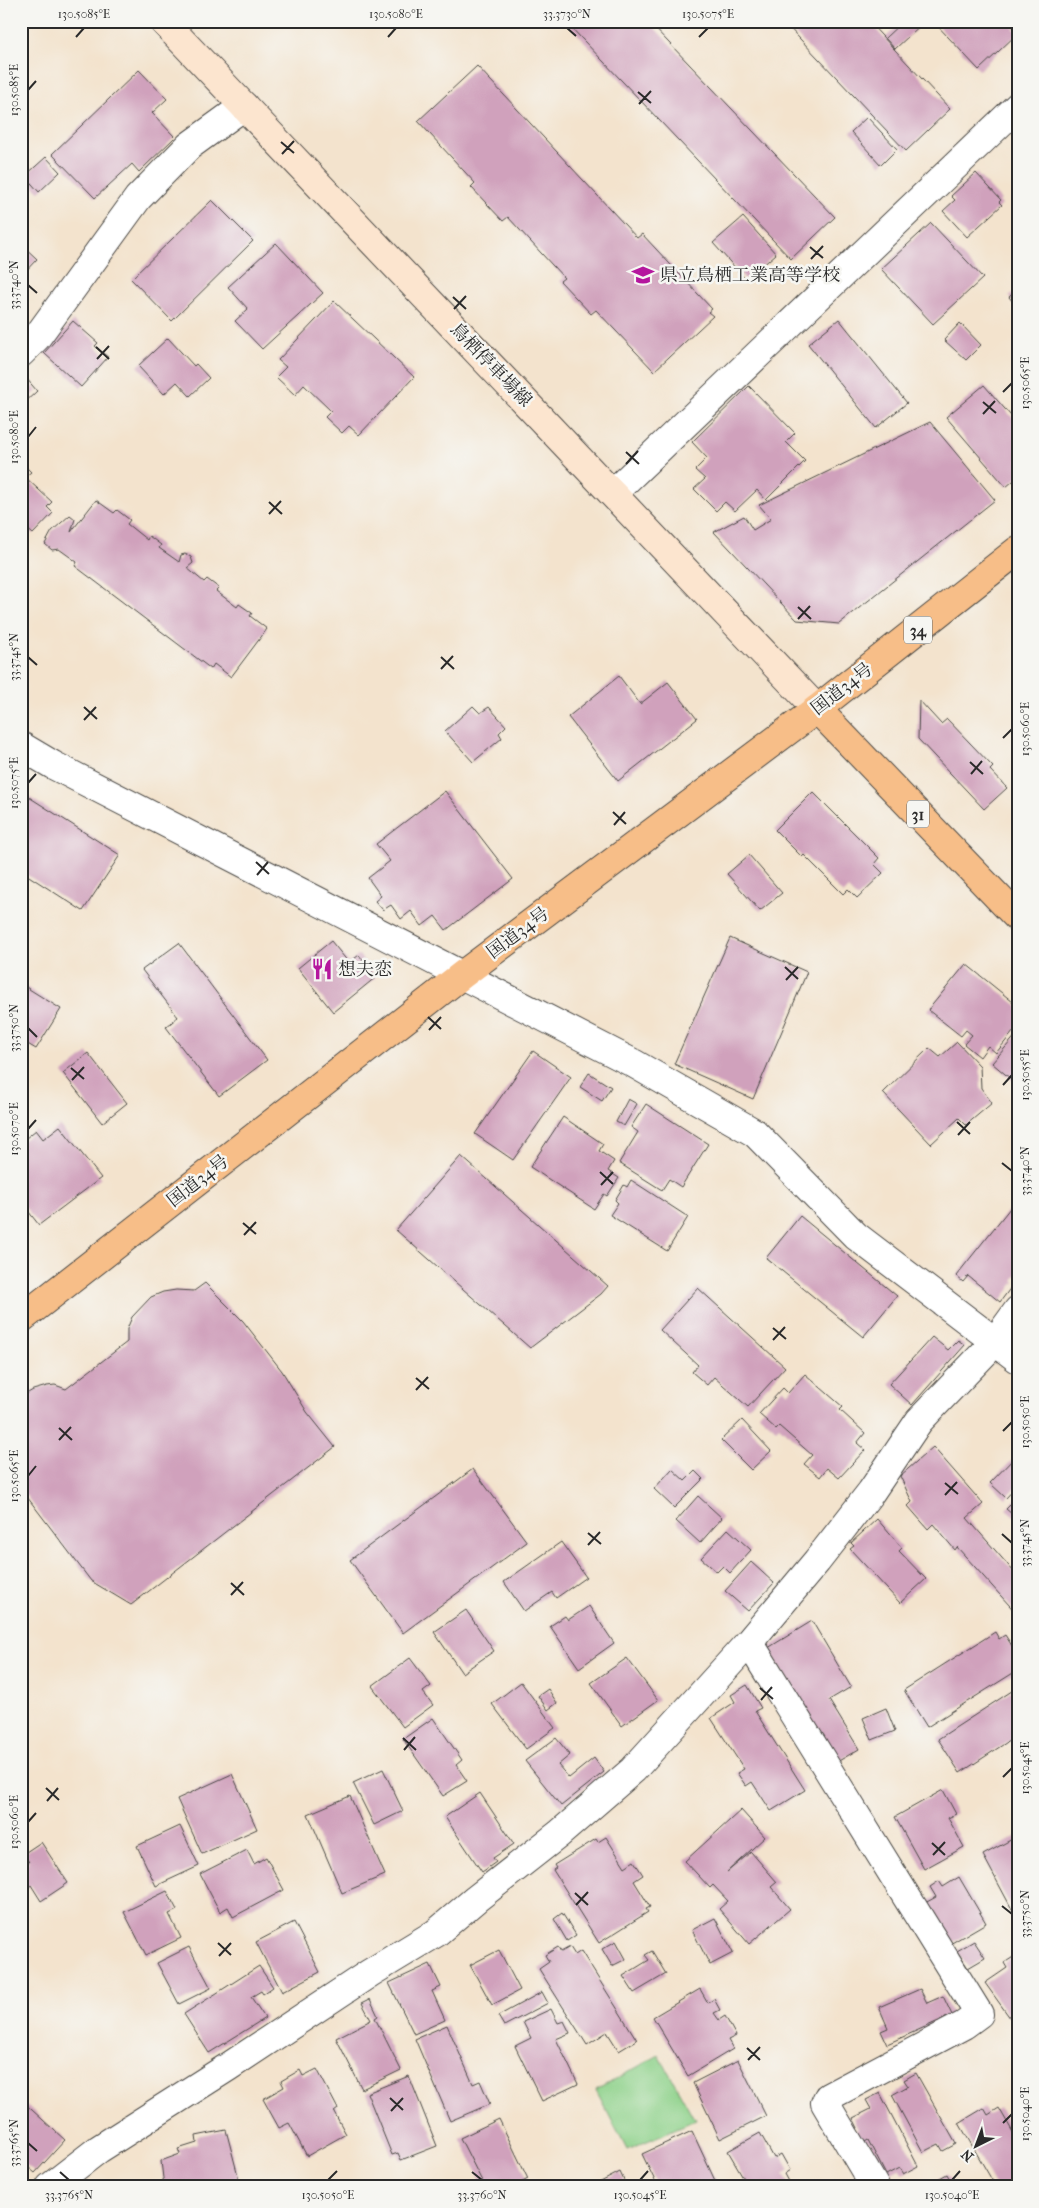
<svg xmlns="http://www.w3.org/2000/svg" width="1039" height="2208" viewBox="0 0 1039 2208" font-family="'IM FELL French Canon','Noto Serif JP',serif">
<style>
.green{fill:#8fd28b;stroke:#5d7e5b}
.building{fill:#d0a1bc}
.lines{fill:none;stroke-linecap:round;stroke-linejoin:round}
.street-casing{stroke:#494743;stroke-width:30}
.secondary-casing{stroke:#494743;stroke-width:30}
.primary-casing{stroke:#494743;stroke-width:30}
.highway-casing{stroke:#494743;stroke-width:30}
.street{stroke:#fff;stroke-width:28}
.secondary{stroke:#fce5cf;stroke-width:28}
.primary{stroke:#f7be88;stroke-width:28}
.highway{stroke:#f7be88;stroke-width:28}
.ticks{fill:none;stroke:#2b2b2b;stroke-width:2}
.labels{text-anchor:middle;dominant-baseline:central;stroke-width:5;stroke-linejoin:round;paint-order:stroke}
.shield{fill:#f6f6f2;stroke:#686867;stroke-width:1}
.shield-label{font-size:16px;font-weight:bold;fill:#2b2b2b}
.poi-label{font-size:18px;fill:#2b2b2b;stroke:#f6f6f2;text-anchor:start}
.street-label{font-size:18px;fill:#2b2b2b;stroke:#f6f6f2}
.neatline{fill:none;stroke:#2b2b2b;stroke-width:2}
.ticks-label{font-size:12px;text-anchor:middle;fill:#2b2b2b}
</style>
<rect width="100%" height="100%" fill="#f6f6f2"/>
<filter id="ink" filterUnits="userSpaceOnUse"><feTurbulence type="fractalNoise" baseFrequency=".02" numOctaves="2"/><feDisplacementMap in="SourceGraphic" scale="10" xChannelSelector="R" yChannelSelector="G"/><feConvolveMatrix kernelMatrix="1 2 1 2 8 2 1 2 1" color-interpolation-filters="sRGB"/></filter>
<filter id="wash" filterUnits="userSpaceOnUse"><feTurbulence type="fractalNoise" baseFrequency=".0096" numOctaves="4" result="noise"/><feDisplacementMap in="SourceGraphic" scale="20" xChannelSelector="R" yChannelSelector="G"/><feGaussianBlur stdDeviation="1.12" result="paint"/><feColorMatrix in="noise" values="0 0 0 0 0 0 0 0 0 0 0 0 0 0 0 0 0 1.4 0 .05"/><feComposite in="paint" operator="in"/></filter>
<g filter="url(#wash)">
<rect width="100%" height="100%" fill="#f3e3cd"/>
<!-- green -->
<path class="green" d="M659 2055 695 2120 627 2150 596 2090Z"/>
<g id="blocks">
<!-- building -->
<path class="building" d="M565 21H648L835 217 791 259Z
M783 21H868L950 109 906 151Z
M903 21H925L895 49 885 38Z
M933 21H1008L1018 33 979 70Z
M477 66 637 238 642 234 712 309 708 312 713 316 654 371 596 310 591 314 560 281 564 278 508 217 503 221 471 187 475 183 418 121Z
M139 70 167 99 152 113 175 137 139 172 132 164 95 198 52 154Z
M867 117 897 149 881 165 851 132Z
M46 157 60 172 39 192 25 176Z
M976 173 1001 200 999 202 1002 205 967 237 943 211 955 200 951 196Z
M212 200 253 241 172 321 131 279Z
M743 217 776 254 746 280 713 243Z
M931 223 983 278 933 324 881 269Z
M276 243 323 293 262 349 235 321 248 309 228 287Z
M21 244 37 259 21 276Z
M1018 289V308L1009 297Z
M334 301 414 377 359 435 349 426 342 433 325 417 331 411 304 385 295 395 276 377 286 367 278 360Z
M839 319 907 403 876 428 808 344Z
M73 321 98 343 95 346 108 357 81 387 44 353Z
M960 323 981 345 966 360 944 340Z
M168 338 194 366 196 364 209 378 190 396 177 382 164 394 138 366Z
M26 378 37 391 21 406V383Z
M984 385 1018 424V477L1006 487 946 417Z
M749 386 795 433 786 442 805 461 766 500 757 490 735 511 725 502 716 511 694 489 705 479 695 470 707 458 692 442Z
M930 422 995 500 839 624 797 620 714 532 744 516 753 530 771 519 759 505Z
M21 462 31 472 25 477 52 502 47 507 53 513 33 534 25 527 21 531Z
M96 500 114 513 117 510 130 520 127 524 147 540 149 536 161 545 159 548 179 562 181 555 185 554 191 557 193 563 187 568 204 582 207 579 219 588 216 591 237 607 239 604 252 613 250 616 267 629 231 677 214 664 211 669 75 566 77 562 59 549 52 550 45 544 52 531 70 515 75 519 71 532Z
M619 676 640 704 668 682 697 719 618 781 568 717Z
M919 700 941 724 947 719 993 767 990 770 1007 788 984 809 918 739Z
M473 706 480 713 489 707 506 726 499 733 502 738 473 762 445 731Z
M445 791 513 879 446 930 435 916 422 926 411 911 401 919 391 905 383 910 375 901 381 896 368 878 390 861 376 844Z
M21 792 120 855 83 911 21 871Z
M813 792 879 858 874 864 883 873 857 898 848 889 843 894 804 855 802 857 775 830Z
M749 855 782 893 760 911 727 874Z
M730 938 807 972 753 1099 674 1064Z
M331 941 349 963 359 955 376 977 333 1012 298 968Z
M179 943 267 1060 219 1096 166 1027 178 1017 142 970Z
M966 964 1018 1006V1026L996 1053 988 1046 980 1057 964 1044 972 1035 966 1030 961 1036 928 1010Z
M21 984 61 1009 36 1049 21 1040Z
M1018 1033V1085L992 1063Z
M957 1042 980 1066 981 1088 992 1103 966 1125 959 1118 931 1144 883 1093 929 1048 940 1057Z
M533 1051 571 1077 513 1160 475 1134Z
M88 1053 127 1103 102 1123 63 1073Z
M589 1073 611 1087 602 1101 580 1087Z
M628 1099 637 1104 624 1126 616 1122Z
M646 1104 708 1144 681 1187 669 1179 662 1190 619 1163 638 1132 631 1127Z
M563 1117 603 1144 599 1151 614 1161 608 1171 619 1178 607 1196 604 1194 594 1209 530 1167Z
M60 1126 101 1178 39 1225 21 1202V1142L36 1130 43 1139Z
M461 1156 608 1286 601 1294 530 1348 396 1230Z
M631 1180 688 1217 667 1251 610 1215 618 1203 615 1200 624 1185 627 1187Z
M1018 1198V1274L1013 1280 1015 1282 1000 1302 968 1276 963 1282 956 1276Z
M800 1216 897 1296 863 1337 766 1258Z
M205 1283 243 1321 282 1371 307 1412 335 1447 131 1605 91 1581 21 1489V1397L33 1390 47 1386 55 1385 66 1389 127 1342V1329L132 1317 151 1297 163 1292 176 1290 194 1291Z
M698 1288 785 1367 748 1407 714 1377 707 1385 692 1372 698 1365 660 1330Z
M932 1337 948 1350 958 1340 965 1345 912 1405 889 1384Z
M805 1374 843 1407 840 1410 865 1433 857 1443 865 1450 839 1478 827 1468 820 1477 804 1464 812 1455 779 1426 776 1429 759 1414 783 1388 788 1393Z
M742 1420 771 1451 751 1470 721 1440Z
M933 1447 983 1504 967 1518 1015 1573 1018 1571V1615L957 1547 955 1550 933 1524 928 1529 908 1506 912 1502 900 1476Z
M1018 1454V1485L1006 1498 990 1483Z
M473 1469 527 1542 403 1633 350 1560Z
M672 1469 685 1481 695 1471 703 1479 674 1508 654 1489Z
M698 1496 722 1518 700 1543 676 1521Z
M1018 1497V1519L1006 1509Z
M877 1519 902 1548 899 1551 926 1579 900 1603 850 1549 854 1546 851 1543Z
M728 1529 751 1550 730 1573 723 1566 717 1572 701 1558Z
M561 1542 586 1577 556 1598 552 1592 524 1611 504 1582Z
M751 1562 774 1583 748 1611 725 1591Z
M589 1606 614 1643 579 1668 550 1626 565 1616 568 1620Z
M466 1610 494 1651 462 1673 434 1632Z
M812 1621 851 1687 829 1700 859 1749 837 1762 768 1648Z
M995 1632 999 1639 1005 1635 1018 1655V1670L927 1727 904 1690Z
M410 1658 431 1686 423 1692 433 1705 403 1727 372 1686Z
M627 1658 658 1700 622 1726 591 1683Z
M521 1682 555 1728 526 1749 492 1704Z
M747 1685 761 1708 755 1711 805 1790 771 1811 752 1782 746 1786 737 1773 744 1769 711 1718 735 1702 731 1695Z
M1018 1687V1735L960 1773 938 1739Z
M548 1689 557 1703 548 1710 538 1696Z
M886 1708 895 1731 872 1740 863 1718Z
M433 1718 462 1760 456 1765 467 1781 443 1796 403 1739Z
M556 1738 570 1755 558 1765 569 1778 594 1758 604 1772 561 1806 525 1761Z
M383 1769 403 1811 374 1825 353 1783Z
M232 1774 257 1829 202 1854 177 1799Z
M943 1790 956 1814 948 1818 964 1847 924 1869 895 1817Z
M480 1793 514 1844 493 1858 496 1862 482 1872 445 1817Z
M350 1796 385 1875 342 1893 308 1814Z
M741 1810 765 1837 727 1872 751 1852 777 1882 771 1887 790 1909 749 1944 719 1909 728 1901 713 1885 710 1888 685 1861Z
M180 1826 199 1866 156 1886 137 1846Z
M1018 1836V1911L1014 1913 983 1855Z
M606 1837 625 1867 634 1861 643 1875 634 1881 650 1907 646 1909 648 1912 599 1943 553 1870 556 1868 554 1865 596 1839 598 1842Z
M41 1842 68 1883 41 1901 31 1885 25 1890 21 1884V1867L29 1862 23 1854Z
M247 1850 254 1864 266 1857 284 1890 233 1917 228 1907 220 1912 200 1874Z
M959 1877 986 1923 950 1944 925 1903 936 1897 930 1887 939 1881 943 1887Z
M167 1891 177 1910 169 1914 181 1938 146 1955 124 1912Z
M562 1913 576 1935 567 1941 554 1919Z
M715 1918 733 1953 710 1965 692 1930Z
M294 1922 320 1972 282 1992 256 1942Z
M616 1941 626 1959 612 1966 602 1949Z
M974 1941 985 1958 968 1968 957 1951Z
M189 1947 211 1988 179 2004 157 1963Z
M558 1947 561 1952 570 1947 575 1955 581 1951 637 2040 619 2051 607 2032 587 2045 539 1969 549 1962 545 1955Z
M499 1950 520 1990 492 2005 470 1965Z
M652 1951 666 1974 634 1993 623 1976 649 1960 645 1955Z
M1018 1954V2029L985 1983 1007 1968 1004 1963Z
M430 1964 441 1987 432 1991 445 2020 414 2034 389 1983Z
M259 1966 273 1987 263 1994 261 1991 251 1997 265 2018 209 2053 184 2014Z
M700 1989 708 2003 714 1999 720 2010 714 2013 719 2020 725 2016 736 2036 728 2040 733 2049 688 2076 653 2017Z
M920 1989 927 2003 943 1996 952 2015 887 2044 881 2031 888 2028 879 2007Z
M542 1992 548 2003 504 2026 498 2016Z
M370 1999 378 2016 375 2018 401 2070 362 2089 336 2038 371 2020 362 2003Z
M551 2009 558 2023 564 2021 570 2033 556 2039 578 2084 542 2101 515 2046 531 2038 523 2022Z
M447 2025 473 2084 480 2081 490 2104 450 2121 415 2039Z
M738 2060 766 2116 720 2139 693 2083Z
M317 2069 338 2109 334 2112 346 2134 307 2156 289 2123 279 2128 263 2099 284 2087 281 2081 300 2070 303 2076Z
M916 2073 956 2144 943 2151 939 2144 923 2152 892 2095 908 2086 904 2080Z
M409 2076 437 2146 401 2160 398 2153 392 2155 367 2093Z
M880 2093 918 2166 903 2174 899 2168 886 2175 868 2140 862 2144 855 2130 858 2128 853 2118 871 2109 866 2100Z
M21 2100 65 2140 35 2173 21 2161Z
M984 2108 988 2115 999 2108 1018 2141V2187H996L959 2123Z
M499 2119 528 2179 513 2187H485L460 2138Z
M226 2130 241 2187H164L161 2161 180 2154 178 2149 197 2143 196 2136Z
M692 2131 718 2187H658L642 2154Z
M760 2133 774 2158 781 2154 790 2170 784 2174 791 2187H749L728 2151Z
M620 2172 627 2187H591Z
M947 2174 954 2187H924Z"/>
</g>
</g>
<g filter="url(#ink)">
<use href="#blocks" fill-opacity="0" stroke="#494743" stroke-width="1"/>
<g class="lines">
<!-- street casing -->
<g class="street-casing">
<path id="street" d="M21 353 37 337 138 198 189 146 244 106
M613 493 1018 106
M21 746 53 765 633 1063 755 1133 856 1236 1018 1359
M749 1642 979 2014 964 2025 828 2097 825 2103 875 2187
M50 2187 99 2149 228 2067 370 1973 436 1933 476 1899 559 1834 633 1770 749 1642 817 1561 871 1492 919 1421 994 1343 1018 1310"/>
</g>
<!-- secondary casing -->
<g class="secondary-casing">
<path id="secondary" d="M163 21 817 709"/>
</g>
<!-- primary casing -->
<g class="primary-casing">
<path id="primary" d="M817 709 1018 918"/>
</g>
<!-- highway casing -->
<g class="highway-casing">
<path id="highway" d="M21 1319 462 975 817 709 1018 550"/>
</g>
<!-- street -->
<use href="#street" class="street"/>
<!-- secondary -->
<use href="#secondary" class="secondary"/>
<!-- primary -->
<use href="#primary" class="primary"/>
<!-- highway -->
<use href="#highway" class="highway"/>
</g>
</g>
<!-- ticks -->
<path class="ticks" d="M567 28 576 36M76 37 84 28M388 37 396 28M699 37 708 28M28 90 36 81M638 92 651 103M639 104 651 91M281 142 294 153M282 154 294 141M810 247 823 258M811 259 823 246M28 285 37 293M453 297 466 309M454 309 466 296M96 347 109 359M97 359 109 346M1003 392 1012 383M983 402 996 413M983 414 995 401M28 437 36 427M626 452 639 464M626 464 638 451M269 502 282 514M269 514 281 501M798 607 811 619M798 619 810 606M28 657 37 665M441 657 454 669M441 669 453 656M84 707 97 719M84 720 96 707M1003 738 1012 729M970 762 983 774M971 774 982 761M28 783 36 774M613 812 626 824M614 825 625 812M256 862 269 874M257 875 268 862M785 967 798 979M786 980 798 967M428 1017 441 1029M28 1028 37 1037M429 1030 441 1017M71 1068 84 1079M72 1080 84 1067M1003 1085 1012 1075M957 1122 970 1134M28 1129 36 1120M958 1135 970 1122M1002 1163 1012 1171M600 1172 613 1184M601 1185 613 1172M243 1223 256 1234M244 1235 256 1222M773 1328 786 1339M773 1340 785 1327M416 1378 429 1389M416 1390 428 1377M59 1428 72 1440M1003 1431 1012 1422M59 1440 71 1427M28 1476 36 1466M945 1483 958 1494M945 1495 957 1482M588 1533 601 1544M1002 1534 1012 1543M588 1545 600 1532M231 1583 244 1595M231 1595 243 1582M760 1688 773 1699M761 1700 772 1687M403 1738 416 1750M404 1750 415 1737M1003 1777 1012 1768M46 1788 59 1800M47 1801 58 1788M28 1822 36 1813M932 1843 945 1855M933 1855 945 1842M575 1893 588 1905M576 1905 588 1892M1002 1906 1012 1914M218 1943 231 1955M219 1956 231 1943M747 2048 760 2060M748 2060 760 2047M390 2098 403 2110M391 2111 403 2098M1003 2123 1012 2114M28 2143 37 2151M60 2172 69 2180M472 2172 482 2180M328 2180 337 2171M640 2180 648 2171M952 2180 960 2171"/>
<!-- icons -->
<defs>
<g id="school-bare" transform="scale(1.725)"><path d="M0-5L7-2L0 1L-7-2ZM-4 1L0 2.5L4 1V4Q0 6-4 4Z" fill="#b5179e" stroke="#f6f6f2" stroke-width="2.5" paint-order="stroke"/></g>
<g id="restaurant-bare" transform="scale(1.725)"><path d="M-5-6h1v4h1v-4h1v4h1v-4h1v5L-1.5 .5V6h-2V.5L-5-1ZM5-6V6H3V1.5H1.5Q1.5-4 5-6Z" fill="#b5179e" stroke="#f6f6f2" stroke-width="2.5" paint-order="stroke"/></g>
</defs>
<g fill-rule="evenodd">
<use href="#school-bare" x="643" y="275"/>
<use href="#restaurant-bare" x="322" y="969"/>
</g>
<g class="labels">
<!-- shield labels -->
<g class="shield">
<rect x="904" y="616.5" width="28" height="27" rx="4"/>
<rect x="907" y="800.5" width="22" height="27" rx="4"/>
</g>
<g class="shield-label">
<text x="918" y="630">34</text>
<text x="918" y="814">31</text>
</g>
<!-- poi labels -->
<g class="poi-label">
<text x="660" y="275">県立鳥栖工業高等学校</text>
<text x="338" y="969">想夫恋</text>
</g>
<!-- street labels -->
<g class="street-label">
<text transform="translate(491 365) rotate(46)">鳥栖停車場線</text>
<text transform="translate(842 689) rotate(-38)">国道34号</text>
<text transform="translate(518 933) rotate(-37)">国道34号</text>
<text transform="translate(198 1181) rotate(-38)">国道34号</text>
</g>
</g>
<!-- margin -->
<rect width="1039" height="2208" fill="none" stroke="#f6f6f2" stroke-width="55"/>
<!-- north arrow -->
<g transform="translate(976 2146) rotate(222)" stroke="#f6f6f2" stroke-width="4" paint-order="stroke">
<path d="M0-4L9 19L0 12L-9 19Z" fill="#2b2b2b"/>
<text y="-8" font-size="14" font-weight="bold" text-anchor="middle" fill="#2b2b2b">N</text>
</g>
<rect x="28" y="28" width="984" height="2152" class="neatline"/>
<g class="ticks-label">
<text x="84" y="18">130.5085°E</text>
<text x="396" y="18">130.5080°E</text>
<text x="567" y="18">33.3730°N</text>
<text x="708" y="18">130.5075°E</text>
<text transform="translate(14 90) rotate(-90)" y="4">130.5085°E</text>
<text transform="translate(14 285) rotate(-90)" y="4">33.3740°N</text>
<text transform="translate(1025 383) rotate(-90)" y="4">130.5065°E</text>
<text transform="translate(14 437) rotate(-90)" y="4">130.5080°E</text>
<text transform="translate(14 657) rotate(-90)" y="4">33.3745°N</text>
<text transform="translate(1025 729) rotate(-90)" y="4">130.5060°E</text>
<text transform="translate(14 783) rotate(-90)" y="4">130.5075°E</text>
<text transform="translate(14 1028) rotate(-90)" y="4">33.3750°N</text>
<text transform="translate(1025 1075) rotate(-90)" y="4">130.5055°E</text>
<text transform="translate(14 1129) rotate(-90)" y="4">130.5070°E</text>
<text transform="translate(1025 1171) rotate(-90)" y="4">33.3740°N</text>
<text transform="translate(1025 1422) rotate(-90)" y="4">130.5050°E</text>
<text transform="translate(14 1476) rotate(-90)" y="4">130.5065°E</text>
<text transform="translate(1025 1543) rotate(-90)" y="4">33.3745°N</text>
<text transform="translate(1025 1768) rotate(-90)" y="4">130.5045°E</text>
<text transform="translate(14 1822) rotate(-90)" y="4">130.5060°E</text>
<text transform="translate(1025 1914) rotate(-90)" y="4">33.3750°N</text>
<text transform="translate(1025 2114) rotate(-90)" y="4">130.5040°E</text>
<text transform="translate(14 2143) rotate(-90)" y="4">33.3765°N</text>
<text x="69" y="2199">33.3765°N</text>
<text x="328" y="2199">130.5050°E</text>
<text x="482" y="2199">33.3760°N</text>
<text x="640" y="2199">130.5045°E</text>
<text x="952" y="2199">130.5040°E</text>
</g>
</svg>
